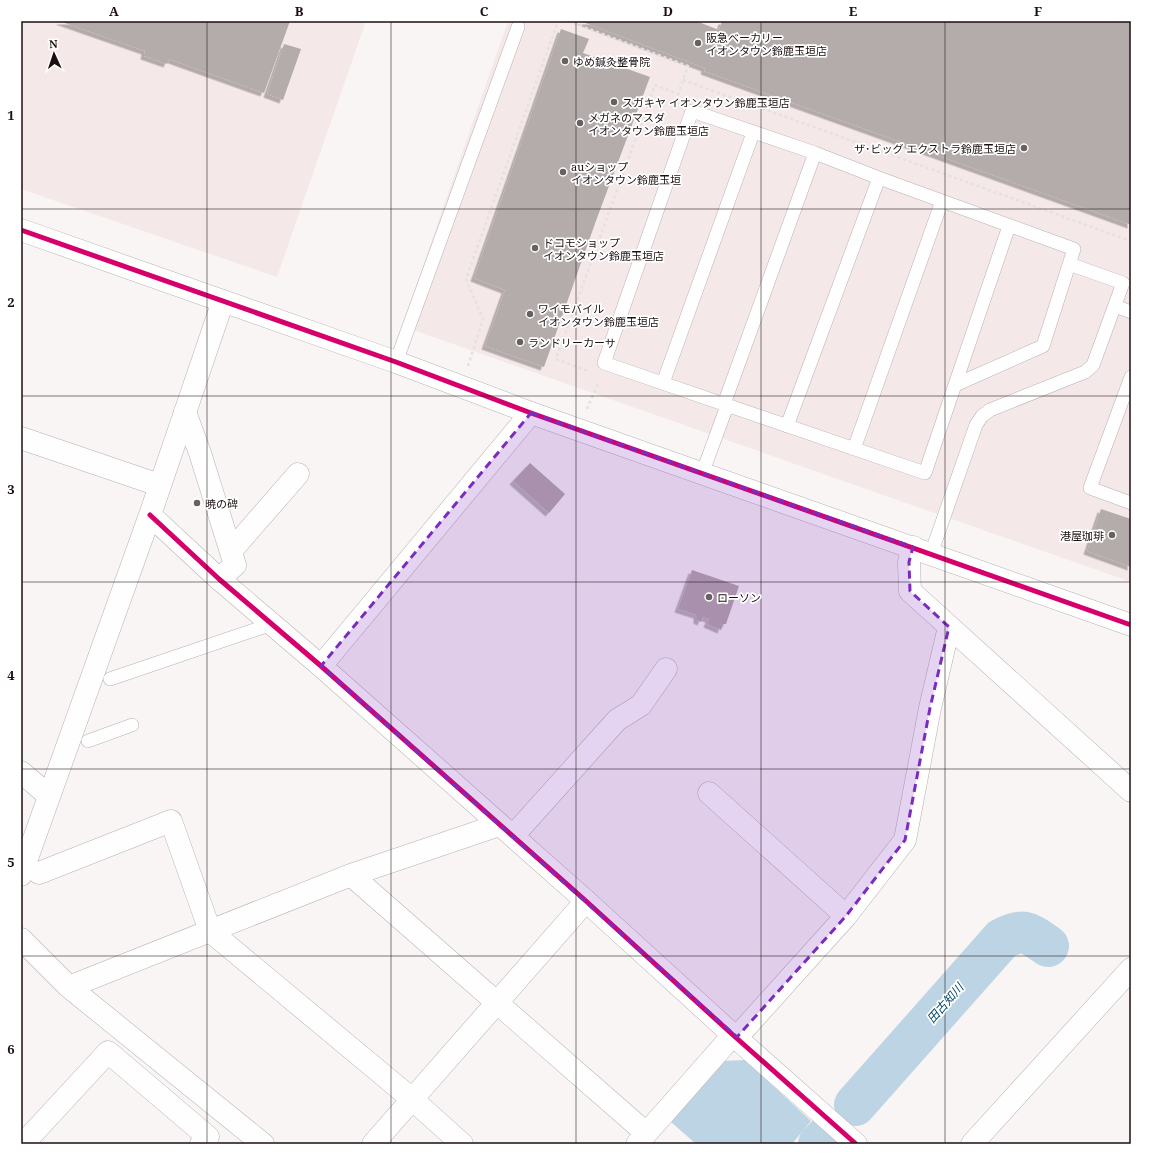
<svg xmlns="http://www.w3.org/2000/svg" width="1152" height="1165" viewBox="0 0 1152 1165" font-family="'Noto Serif','Noto Sans JP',serif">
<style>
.built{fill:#f5e8e9}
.water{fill:#bcd4e4}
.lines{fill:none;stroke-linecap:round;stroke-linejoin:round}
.river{stroke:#bcd4e4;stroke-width:42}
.building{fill:#b4abab;filter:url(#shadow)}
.service-casing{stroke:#b9b1b1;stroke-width:14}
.minor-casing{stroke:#b9b1b1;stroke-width:23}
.tertiary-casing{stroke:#b9b1b1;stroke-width:23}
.path{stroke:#e4e1e1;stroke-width:2.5;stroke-dasharray:3 3;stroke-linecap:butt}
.service{stroke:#fefefe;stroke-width:13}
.minor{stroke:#fefefe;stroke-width:22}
.tertiary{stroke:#fefefe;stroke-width:22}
.cycleway-casing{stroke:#fff;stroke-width:8}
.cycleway{stroke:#d6006c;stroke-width:5}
.marked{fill:#7b2cbf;fill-opacity:0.2;stroke:#7b2cbf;stroke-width:3;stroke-dasharray:8 5;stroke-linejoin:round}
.grid{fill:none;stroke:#1c0f10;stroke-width:1;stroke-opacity:0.55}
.poi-dot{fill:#696060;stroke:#fff;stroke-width:1.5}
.labels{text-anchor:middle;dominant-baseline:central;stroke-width:3.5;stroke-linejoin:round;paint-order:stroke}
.poi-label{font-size:11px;fill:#1c0f10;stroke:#fff;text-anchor:start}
.water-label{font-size:12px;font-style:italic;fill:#004462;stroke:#fff}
.neatline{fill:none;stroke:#1c0f10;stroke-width:1.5}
.grid-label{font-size:13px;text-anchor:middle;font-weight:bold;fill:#1c0f10}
</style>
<defs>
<filter id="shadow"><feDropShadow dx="-3.5" dy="3.5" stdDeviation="0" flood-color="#0004"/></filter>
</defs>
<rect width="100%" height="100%" fill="#f9f5f5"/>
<!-- built -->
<path class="built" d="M21 21H366L277 277 21 189Z
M508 21H1131V582L402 326Z"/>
<!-- water -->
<path class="water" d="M745 1060 811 1121 792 1144H696L671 1122 723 1061Z"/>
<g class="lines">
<!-- river -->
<path class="river" d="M855 1105 1002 939C1024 927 1029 933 1048 946
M819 1144 827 1136"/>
</g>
<!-- building -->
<path class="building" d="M59 21H290L264 93 169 59 167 64 144 56 145 51Z
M580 21H696L719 30 722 21H1131V225L704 71 705 68Z
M561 29 589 39 583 53 650 77 597 218 544 367 485 346 505 290 474 278Z
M284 44 301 49 283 100 267 94Z
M530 463 565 494 549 513 513 481Z
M1101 509 1131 519V567L1087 551Z
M692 570 739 586 726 624H723L721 630 707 624 709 619 703 617 701 622 697 620V615L678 609Z"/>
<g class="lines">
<!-- service casing -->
<g class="service-casing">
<path id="service" d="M1115 306 1131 312
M396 362 518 27
M1131 377 1090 488 1131 503
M663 383 753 133
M955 385 1043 346 1074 249 879 178 815 153 692 111 604 363 925 473 1009 226
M724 404 815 153
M787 426 879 178
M854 449 942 201
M702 474 727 406
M931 554 976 425 982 416 990 410 1085 372 1093 365 1123 283 1069 264
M110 679 272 624
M88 741 132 725"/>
</g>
<!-- minor casing -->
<g class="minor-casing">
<path id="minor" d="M185 412 200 453 235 565 219 579
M21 438 159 485
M913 547 909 562 910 591 1131 791
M231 551 298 474
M321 666 531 413
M21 772 49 796
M709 793 846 916
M513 836 617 720 641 705 666 669
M39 873 171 821 210 931 412 1099 462 1144
M351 875 646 1133
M21 939 69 987 263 1144
M69 987 351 875 499 825
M737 1037 846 916 905 840 930 708 949 627
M23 1144 108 1052 208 1137 201 1144
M373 1144 586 901
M637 1144 733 1035"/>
</g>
<!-- tertiary casing -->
<g class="tertiary-casing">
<path id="tertiary" d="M21 230 396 362 531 413 1131 625
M150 515 219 579 321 666 586 901 733 1035 856 1144
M21 875 150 515 223 301
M972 1144 1131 969"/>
</g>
<!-- path -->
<path class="path" d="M568 21 688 66 678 94 655 85 556 359 588 371
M683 80 1131 241
M468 366 483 319 466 279 558 21
M587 409 599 381"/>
<!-- service -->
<use href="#service" class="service"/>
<!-- minor -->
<use href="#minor" class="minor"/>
<!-- tertiary -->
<use href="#tertiary" class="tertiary"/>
<!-- cycleway casing -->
<g class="cycleway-casing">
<path id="cycleway" d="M21 230 396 362 531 413 1131 625
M150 515 219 579 321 666 586 901 733 1035 856 1144"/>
</g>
<!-- cycleway -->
<use href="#cycleway" class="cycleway"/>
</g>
<!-- marked area -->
<path class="marked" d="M531 413 913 547 909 562 910 591 949 627 930 708 905 840 846 916 737 1037 321 666Z"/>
<!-- grid -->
<path class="grid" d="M207 21V1144M391 21V1144M576 21V1144M761 21V1144M945 21V1144M21 209H1131M21 396H1131M21 582H1131M21 769H1131M21 956H1131"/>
<!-- markers -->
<g class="poi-dot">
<circle cx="698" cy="43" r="4"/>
<circle cx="565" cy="61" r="4"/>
<circle cx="614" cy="102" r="4"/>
<circle cx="580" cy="123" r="4"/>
<circle cx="1024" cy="148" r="4"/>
<circle cx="563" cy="172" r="4"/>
<circle cx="535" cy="248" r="4"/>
<circle cx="530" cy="314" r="4"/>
<circle cx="520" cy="342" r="4"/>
<circle cx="197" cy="503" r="4"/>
<circle cx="1112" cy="535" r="4"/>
<circle cx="709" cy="597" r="4"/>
</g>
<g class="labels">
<!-- poi labels -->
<g class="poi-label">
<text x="706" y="37">阪急ベーカリー<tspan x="706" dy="13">イオンタウン鈴鹿玉垣店</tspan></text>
<text x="573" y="61">ゆめ鍼灸整骨院</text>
<text x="622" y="102">スガキヤ イオンタウン鈴鹿玉垣店</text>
<text x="588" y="117">メガネのマスダ<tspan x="588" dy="13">イオンタウン鈴鹿玉垣店</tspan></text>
<text x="1016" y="148" text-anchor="end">ザ･ビッグ エクストラ鈴鹿玉垣店</text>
<text x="571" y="166">auショップ<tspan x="571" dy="13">イオンタウン鈴鹿玉垣</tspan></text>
<text x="543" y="242">ドコモショップ<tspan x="543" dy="13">イオンタウン鈴鹿玉垣店</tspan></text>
<text x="538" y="308">ワイモバイル<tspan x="538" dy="13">イオンタウン鈴鹿玉垣店</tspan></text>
<text x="528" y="342">ランドリーカーサ</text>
<text x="205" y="503">暁の碑</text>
<text x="1104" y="535" text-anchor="end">港屋珈琲</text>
<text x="717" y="597">ローソン</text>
</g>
<!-- water labels -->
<g class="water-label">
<text transform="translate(945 1003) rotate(-49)">田古知川</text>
</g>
</g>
<!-- border -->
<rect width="1152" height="1165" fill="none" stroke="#ffffff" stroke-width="44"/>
<!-- north arrow -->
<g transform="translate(54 54) rotate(357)" stroke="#ffffff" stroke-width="3" paint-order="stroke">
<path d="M0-3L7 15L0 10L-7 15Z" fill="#1c0f10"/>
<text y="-6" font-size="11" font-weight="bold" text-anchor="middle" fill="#1c0f10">N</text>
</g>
<rect x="22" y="22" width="1108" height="1121" class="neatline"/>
<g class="grid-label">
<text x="114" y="16">A</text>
<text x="299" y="16">B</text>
<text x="484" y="16">C</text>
<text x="668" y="16">D</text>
<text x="853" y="16">E</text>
<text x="1038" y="16">F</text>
<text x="11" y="120">1</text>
<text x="11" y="307">2</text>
<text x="11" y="494">3</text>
<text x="11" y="680">4</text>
<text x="11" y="867">5</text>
<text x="11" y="1054">6</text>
</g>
</svg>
